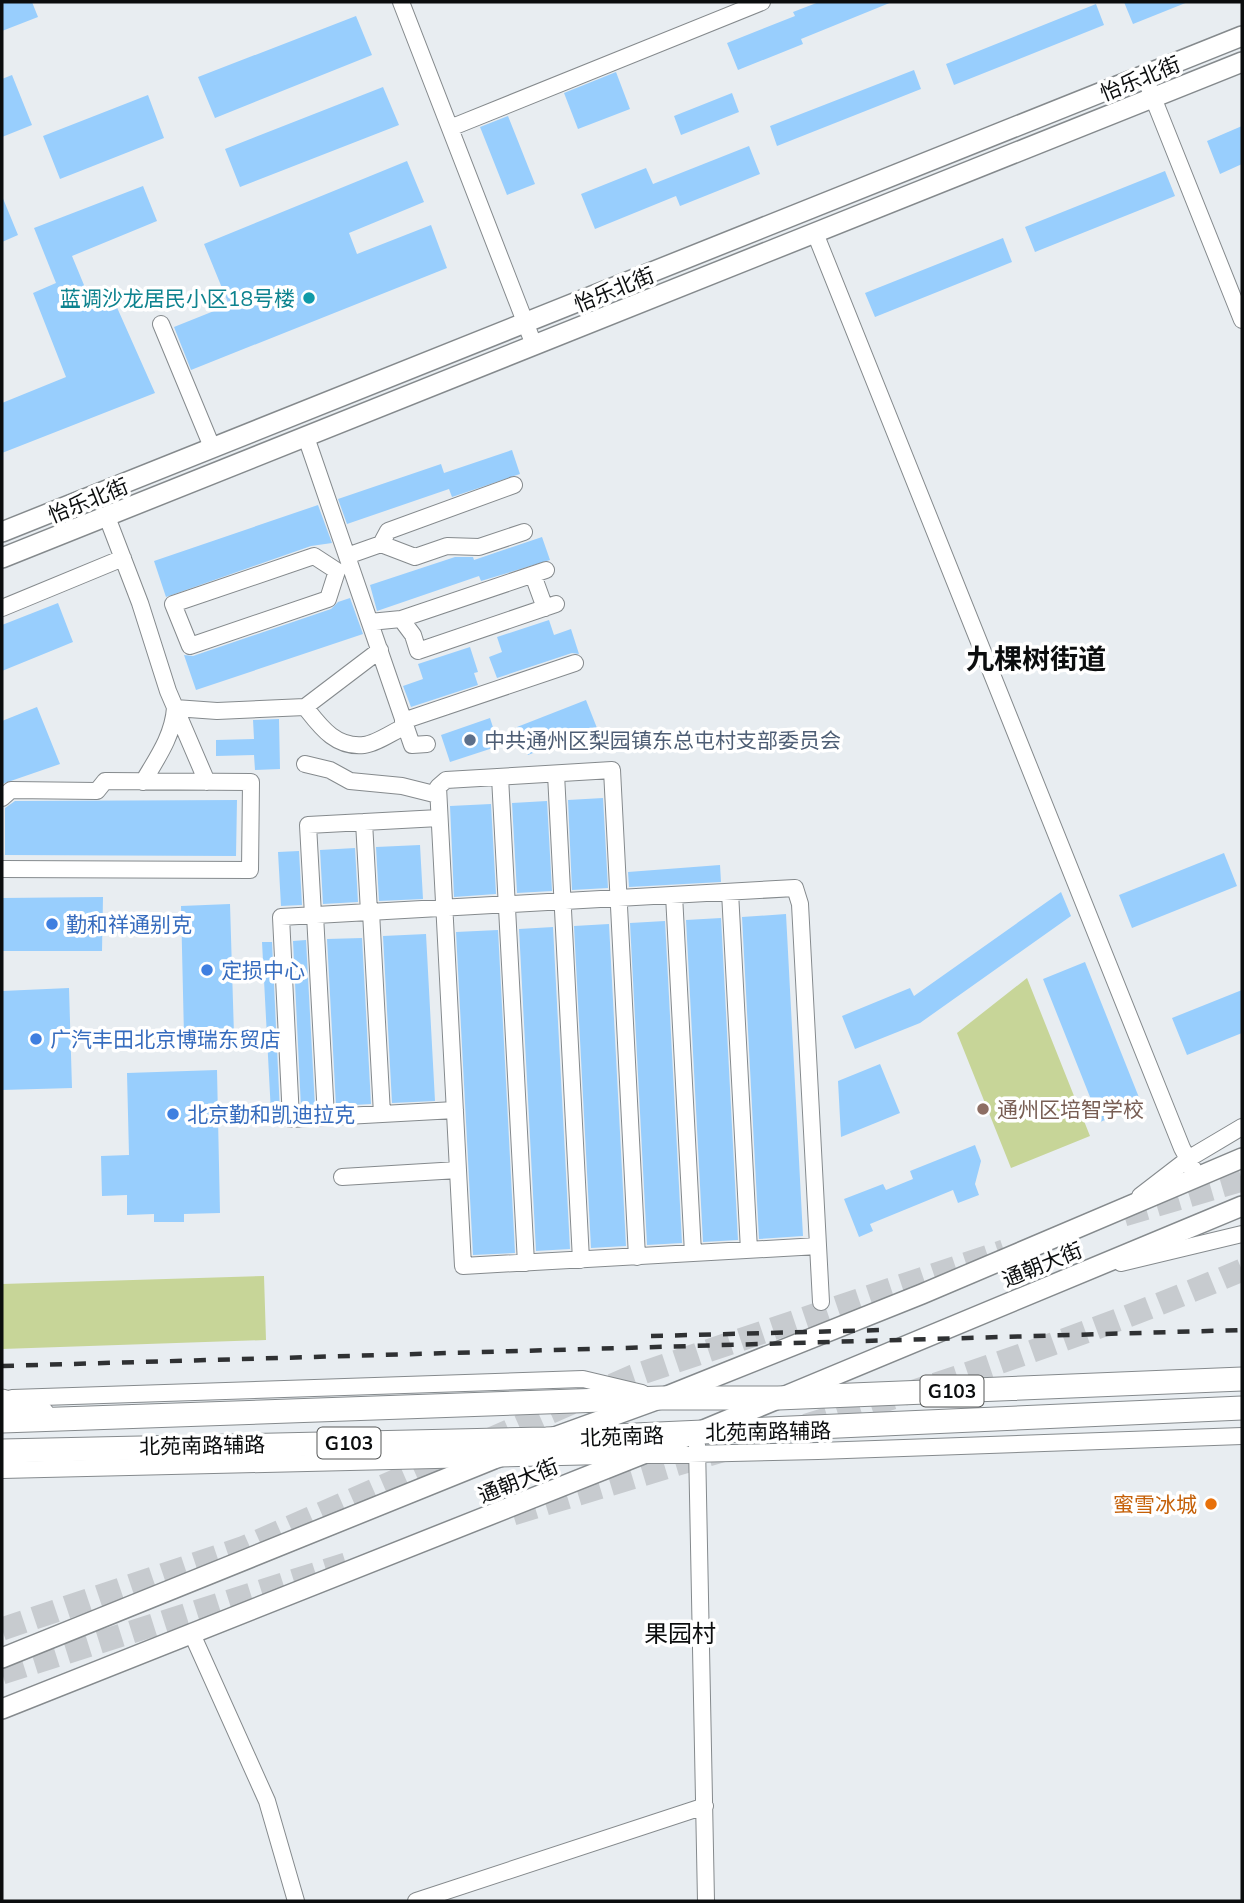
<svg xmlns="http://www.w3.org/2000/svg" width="1244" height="1903" viewBox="0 0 1244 1903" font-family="Mulish,'Noto Sans SC',sans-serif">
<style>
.green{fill:#c7d598}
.building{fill:#98cefd}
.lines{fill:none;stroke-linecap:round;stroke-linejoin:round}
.highway-tunnel{stroke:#c7cbcf;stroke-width:23;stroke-dasharray:23 11;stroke-linecap:butt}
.minor-casing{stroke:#858a8d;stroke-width:18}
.major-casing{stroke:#858a8d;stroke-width:22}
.highway-casing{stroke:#858a8d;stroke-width:25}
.minor{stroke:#fff;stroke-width:16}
.major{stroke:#fff;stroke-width:19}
.highway{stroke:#fff;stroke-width:23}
.rail{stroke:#2f3133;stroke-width:4.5;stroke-dasharray:12 12;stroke-linecap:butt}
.culture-dot{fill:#0f9aa8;stroke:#fff;stroke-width:2.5}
.service-dot{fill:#5c6f8a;stroke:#fff;stroke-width:2.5}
.shop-dot{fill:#3f7fe0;stroke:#fff;stroke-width:2.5}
.education-dot{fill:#8d6e63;stroke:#fff;stroke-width:2.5}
.food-dot{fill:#e8710a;stroke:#fff;stroke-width:2.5}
.labels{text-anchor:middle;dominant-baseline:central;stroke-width:7;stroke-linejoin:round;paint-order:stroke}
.shield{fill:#fff;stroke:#545656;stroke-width:2}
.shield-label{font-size:19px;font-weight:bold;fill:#0b0d0e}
.street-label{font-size:21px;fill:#0b0d0e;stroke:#fff}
.culture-label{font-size:21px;fill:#0d838f;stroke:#fff;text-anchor:end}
.service-label{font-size:21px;fill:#4e5e75;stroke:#fff;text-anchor:start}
.shop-label{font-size:21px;fill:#366cbe;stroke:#fff;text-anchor:start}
.education-label{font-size:21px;fill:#785e54;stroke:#fff;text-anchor:start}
.food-label{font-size:21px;fill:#c56008;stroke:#fff;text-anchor:end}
.quarter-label{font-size:24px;fill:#0b0d0e;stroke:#fff}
.district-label{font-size:28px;font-weight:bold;fill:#0b0d0e;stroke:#fff}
</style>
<rect width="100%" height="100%" fill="#e8edf1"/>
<!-- green -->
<path class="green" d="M1027 978 1090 1136 1011 1168 957 1033Z
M264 1276 266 1340 2 1349V1284Z"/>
<!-- building -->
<path class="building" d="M2 2H32L38 17 2 31Z
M819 2H892L801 39 803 44 738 70 727 43 795 16 793 12Z
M1124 2H1188L1133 24Z
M1096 4 1104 25 954 85 946 64Z
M356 16 372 55 215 118 198 77Z
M914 70 921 89 777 146 770 126Z
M616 72 630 109 578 129 564 93Z
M12 75 32 125 2 137V79Z
M383 87 399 125 240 187 225 149Z
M732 93 739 112 681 135 674 116Z
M148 95 164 138 60 179 43 136Z
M508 116 535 184 507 195 480 127Z
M1242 126V164L1220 174 1207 141Z
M749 146 760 174 680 206 676 196 595 229 581 194 646 168 653 184Z
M407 161 424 202 349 233 357 254 431 225 447 268 191 370 174 327 229 305 204 244Z
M1165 171 1175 196 1035 252 1025 227Z
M143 186 157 221 72 256 91 302 111 294 155 393 2 453V403L66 377 33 293 56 283 34 228Z
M2 196 18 235 2 242Z
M1003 238 1012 262 875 317 865 293Z
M512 450 520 474 452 497 449 489 347 524 338 499 441 464 444 473Z
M318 505 332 543 311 546 166 597 154 561Z
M542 537 550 560 481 581 479 576 377 611 370 585 455 557H473L474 560Z
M350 598 363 634 196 690 184 655 193 656 331 609 338 602Z
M58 603 73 642 2 671V625Z
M549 620 554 635 571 629 579 654 572 653 497 678 489 657 502 652 497 637Z
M470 647 478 672 474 673 478 685 411 707 403 686 423 679 418 664Z
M586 700 597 728 528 755 517 727Z
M37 707 60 764 2 784V721Z
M490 718 499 746 450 762 441 735Z
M279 719 280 769 255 770 254 755 216 756V740L254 739 253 720Z
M603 798 608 888 572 890 568 800Z
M237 800 236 856 5 855V808L15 801Z
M547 801 552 891 517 893 512 803Z
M491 804 496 894 454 897 450 806Z
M420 845 423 899 379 901 376 847Z
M355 848 358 902 323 904 320 850Z
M299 851 302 905 281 906 278 852Z
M1224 853 1237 886 1132 928 1119 895Z
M720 865 721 882 629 887 628 872Z
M1061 892 1071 916 920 1023 855 1049 842 1016 910 988 914 996Z
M103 897 102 951H2V898Z
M230 904 234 1035 184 1036 181 906Z
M786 914 803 1236 759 1239 742 917Z
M721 918 738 1240 703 1242 686 920Z
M665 921 682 1243 647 1245 630 923Z
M609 924 626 1246 591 1248 574 926Z
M553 927 570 1249 536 1251 519 929Z
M498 930 515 1253 473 1255 456 932Z
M426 934 435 1101 392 1103 383 936Z
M362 938 371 1104 336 1106 327 939Z
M306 940 315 1107 301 1108 293 941Z
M262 942H272L280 1112 271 1113Z
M1085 962 1142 1105 1100 1122 1043 979Z
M69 988 72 1088 2 1090V991Z
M1242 990V1033L1187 1055 1172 1018Z
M880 1064 900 1113 841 1137 838 1081Z
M217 1070 220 1213 184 1214V1222H154V1214L127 1215V1195L102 1196 101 1156 129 1155 127 1073Z
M975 1145 981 1161 975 1184 979 1195 958 1203 953 1190 870 1224 873 1231 859 1237 844 1199 883 1184 886 1190 913 1179 910 1171Z"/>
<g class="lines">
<!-- highway-tunnel -->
<path class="highway-tunnel" d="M1124 1215 1242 1180
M488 1440 633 1376 1004 1251
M513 1514C758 1439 1006 1371 1242 1270
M2 1629 242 1548 454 1455
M2 1673 346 1564"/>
<!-- minor casing -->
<g class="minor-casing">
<path id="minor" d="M401 2 534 345
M1144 75 1242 320
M450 128 762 2
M815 233 1182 1148 1197 1176
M161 324 212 447
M306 437 412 745 427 744
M107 517 140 603 168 691 207 782
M381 544 388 531 514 485
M314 556 337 571 328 599 190 646 173 604Z
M347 556 381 544 415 557 447 546 479 547 524 532
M533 575 545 608
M2 608 123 558
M401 619 413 635 418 651 556 604
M370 622 401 619 546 570
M305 707C320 726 335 748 364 745 376 744 394 731 406 726
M175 708 217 711 305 707 380 650
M403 721 575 663
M305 764 330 770 350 781 402 786 438 795
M556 774 581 1260
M500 777 526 1263
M143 782C157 758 173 736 175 708
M2 798 11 790 97 791 105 781 251 782 250 870 2 869
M364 822 369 912
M730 892 749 1250
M674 895 693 1253
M371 912 382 1114
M313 915 308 825 439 818
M315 915 326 1117
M455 1110 291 1119 281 917 795 888 800 904 821 1302
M342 1177 458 1170
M1140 1196 1188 1159 1242 1127
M637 1257 612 770 446 780 438 787 463 1266 818 1246
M1121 1263 1242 1234
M12 1398 583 1379 642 1393
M697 1445 706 1901
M2 1470 818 1451 1242 1436
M192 1634 267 1801 296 1901
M416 1901 705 1806"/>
</g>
<!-- major casing -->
<g class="major-casing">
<path id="major" d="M2 532 1242 36
M2 558 1242 62
M2 1658 494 1459 662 1398 922 1294 1242 1158
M2 1709 696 1433 1242 1206"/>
</g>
<!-- highway casing -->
<g class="highway-casing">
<path id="highway" d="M2 1401 42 1413
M2 1421 662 1398H778L1242 1379
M2 1451 546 1439 1242 1408"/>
</g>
<!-- minor -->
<use href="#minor" class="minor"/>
<!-- major -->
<use href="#major" class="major"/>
<!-- highway -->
<use href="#highway" class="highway"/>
<!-- rail -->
<path class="rail" d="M651 1336 882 1330
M2 1366 1242 1330"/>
</g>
<!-- markers -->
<circle class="culture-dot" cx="309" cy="298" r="7"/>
<circle class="service-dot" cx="470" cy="740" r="7"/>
<g class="shop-dot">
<circle cx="52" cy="924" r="7"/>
<circle cx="207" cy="970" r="7"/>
<circle cx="36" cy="1039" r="7"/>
<circle cx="173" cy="1114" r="7"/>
</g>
<circle class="education-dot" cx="983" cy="1109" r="7"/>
<circle class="food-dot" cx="1211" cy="1504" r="7"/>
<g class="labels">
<!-- shield labels -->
<g class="shield">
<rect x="920.5" y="1375.5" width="63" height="31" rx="5"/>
<rect x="317.5" y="1427.5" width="63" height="31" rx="5"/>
</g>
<g class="shield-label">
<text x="952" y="1391">G103</text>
<text x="349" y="1443">G103</text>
</g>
<!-- street labels -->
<g class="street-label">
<text transform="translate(1140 78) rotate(-22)">怡乐北街</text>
<text transform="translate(614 289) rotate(-22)">怡乐北街</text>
<text transform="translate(88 500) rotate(-22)">怡乐北街</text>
<text transform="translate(1042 1264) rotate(-22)">通朝大街</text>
<text transform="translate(768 1431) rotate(-1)">北苑南路辅路</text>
<text transform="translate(622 1436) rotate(-2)">北苑南路</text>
<text transform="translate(202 1445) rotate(-1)">北苑南路辅路</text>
<text transform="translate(518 1480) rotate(-22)">通朝大街</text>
</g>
<!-- culture labels -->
<g class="culture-label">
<text x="295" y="298">蓝调沙龙居民小区18号楼</text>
</g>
<!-- service labels -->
<g class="service-label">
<text x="484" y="740">中共通州区梨园镇东总屯村支部委员会</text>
</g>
<!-- shop labels -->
<g class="shop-label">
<text x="66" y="924">勤和祥通别克</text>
<text x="221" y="970">定损中心</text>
<text x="50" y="1039">广汽丰田北京博瑞东贸店</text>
<text x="187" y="1114">北京勤和凯迪拉克</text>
</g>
<!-- education labels -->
<g class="education-label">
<text x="997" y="1109">通州区培智学校</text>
</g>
<!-- food labels -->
<g class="food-label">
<text x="1197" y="1504">蜜雪冰城</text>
</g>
<!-- quarter labels -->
<g class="quarter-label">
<text x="680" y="1633">果园村</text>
</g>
<!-- district labels -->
<g class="district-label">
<text x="1036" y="658">九棵树街道</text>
</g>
</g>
<!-- border -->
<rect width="1244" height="1903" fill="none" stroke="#0b0d0e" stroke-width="7"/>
</svg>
